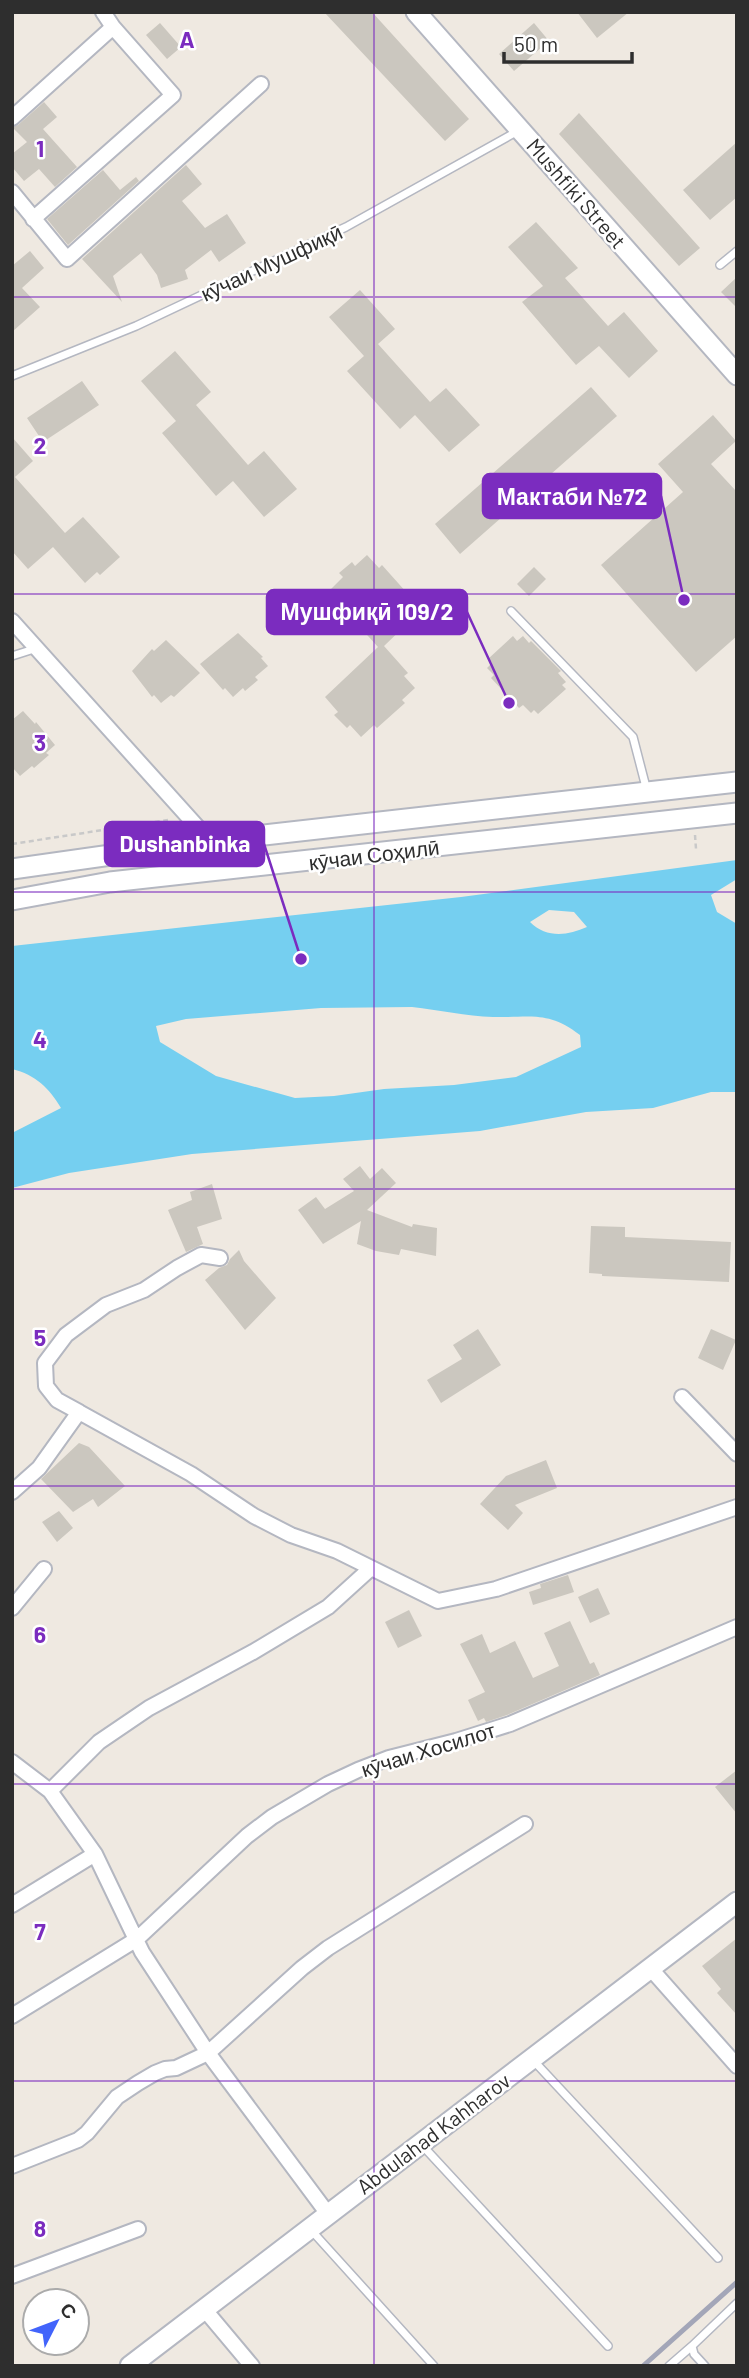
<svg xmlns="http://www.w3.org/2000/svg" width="749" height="2378" viewBox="0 0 749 2378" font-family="Barlow,sans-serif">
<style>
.water{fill:#75cff0;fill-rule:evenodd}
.building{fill:#cbc7bf}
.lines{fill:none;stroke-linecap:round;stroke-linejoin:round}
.lane-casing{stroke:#b4b7c1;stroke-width:10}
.street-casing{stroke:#b4b7c1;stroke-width:18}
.secondary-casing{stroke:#b4b7c1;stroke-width:23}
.path{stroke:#c9c9c9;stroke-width:2.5;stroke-dasharray:5 3.5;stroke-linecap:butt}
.lane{stroke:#fff;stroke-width:7}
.street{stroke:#fff;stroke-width:14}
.secondary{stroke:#fff;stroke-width:19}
.rail{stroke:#a3a6b8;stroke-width:5}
.grid{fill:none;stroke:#7b2cbf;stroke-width:2;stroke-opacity:0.55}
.labels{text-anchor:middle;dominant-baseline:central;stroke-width:5;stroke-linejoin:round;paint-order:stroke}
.street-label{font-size:21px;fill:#2e2e2e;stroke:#fff}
.grid-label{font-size:23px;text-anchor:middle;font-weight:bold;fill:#7b2cbf;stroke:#fff;stroke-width:5;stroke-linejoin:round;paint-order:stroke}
.leader{fill:none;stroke:#7b2cbf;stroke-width:2.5}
.callout-dot{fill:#7b2cbf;stroke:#fff;stroke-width:2.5}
.callout{fill:#7b2cbf;stroke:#7b2cbf;stroke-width:2.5}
.callout-label{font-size:23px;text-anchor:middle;font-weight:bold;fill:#fff}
</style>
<rect width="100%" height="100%" fill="#efe9e1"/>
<!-- water -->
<path class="water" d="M737 860V879L711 895 717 912 737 924V1092H711L653 1108 586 1112 480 1131 192 1154 69 1173 12 1188V1133L61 1108C49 1088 36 1075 12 1069V946L461 897ZM549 910 574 912 587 927C567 936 546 938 530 922ZM412 1007C439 1010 466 1016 493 1017 530 1018 547 1010 580 1035L581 1047 516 1077 454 1085 384 1089 334 1096 295 1098 216 1076 160 1042 156 1026 186 1019 321 1008Z"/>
<!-- building -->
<path class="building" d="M324 12H372L469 119 445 141Z
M577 12H629L597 38Z
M160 23 181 47 167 59 146 35Z
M534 23 549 41 514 71 499 54Z
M44 102 57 117 43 129 77 167 55 187 39 169 24 181 12 167V154L27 142 12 127 18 125Z
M579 113 700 248 679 266 559 134Z
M737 142V197L710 220 683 190Z
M186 165 202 184 182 201 205 228 227 214 246 243 219 262 211 250 185 270 188 279 161 288 157 275 141 253 113 276 122 302 82 259Z
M103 170 120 190 136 177 139 181 68 245 47 219Z
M536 222 578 268 565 278 608 326 624 312 658 351 629 378 599 346 576 365 522 302 543 286 508 247Z
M30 251 44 268 22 288 40 307 12 332V266Z
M737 277V308L721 292Z
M360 290 395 329 378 344 430 402 446 388 480 425 449 452 415 415 400 429 347 371 364 356 329 317Z
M175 351 211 392 196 405 248 465 264 451 297 489 264 517 233 481 216 496 162 433 176 421 141 381Z
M82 381 99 405 43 442 27 418Z
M591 387 617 416 460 554 435 524Z
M713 415 736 441 711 464 737 492V636L696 672 601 565 683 492 658 464Z
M12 437 33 461 15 477 65 533 83 517 120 557 100 575 97 572 85 583 53 547 28 569 12 551Z
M367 555 379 568 382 565 407 593 405 596 416 608 405 619 408 623 384 646 408 673 404 676 415 688 402 700 405 703 377 728 374 725 361 737 350 725 347 728 334 715 338 712 325 697 378 647 328 592 343 577 339 573 352 562 355 566Z
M534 567 546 579 529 596 517 584Z
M238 633 263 657 261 658 268 666 255 677 258 680 245 691 243 688 233 697 225 688 223 690 200 664Z
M513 636 517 641 523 636 529 643 531 641 561 671 558 673 566 682 562 685 566 689 538 714 534 710 531 713 523 705 519 708 491 678 494 675 487 668 492 663 488 659Z
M166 640 200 673 174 697 171 695 161 703 154 695 152 697 132 671 152 649 154 651Z
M23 711 35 724 36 722 55 745 46 753 49 755 34 768 32 766 20 776 12 767V720Z
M360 1166 370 1179 382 1168 396 1183 367 1210 412 1227 413 1224 437 1228 436 1256 401 1249 399 1255 376 1251 357 1244 361 1221 323 1244 298 1210 316 1197 325 1209 354 1191 343 1179Z
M212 1184 222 1219 197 1227 203 1244 186 1252 168 1210 192 1200 190 1192Z
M591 1226 625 1227V1237L731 1242 729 1282 602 1276V1274L589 1273Z
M239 1250 244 1261 276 1298 245 1330 205 1280 219 1268 227 1265 230 1259Z
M478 1329 501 1365 441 1403 427 1380 462 1359 453 1345Z
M711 1329 736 1340 723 1370 698 1358Z
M79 1443 89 1447 125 1486 98 1507 93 1499 73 1512 41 1479Z
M546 1460 557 1488 515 1505 523 1513 508 1530 480 1504 506 1476Z
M59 1511 73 1528 57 1542 42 1522Z
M568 1575 574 1592 533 1605 529 1592 541 1588 540 1584Z
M598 1588 610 1614 590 1623 578 1597Z
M409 1610 422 1636 398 1648 385 1622Z
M570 1621 590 1664 594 1662 600 1675 507 1715 486 1722 484 1718 478 1721 468 1700 485 1692 460 1644 482 1634 490 1653 515 1641 533 1678 559 1666 544 1633Z
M737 1770V1814L715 1787Z
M737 1938V2015L717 1993 721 1989 702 1966Z"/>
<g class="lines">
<!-- lane casing -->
<g class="lane-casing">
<path id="lane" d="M720 265 737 251
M12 376 136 326 346 227 518 131
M511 611 633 737 647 791
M12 656 37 648
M532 2059 718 2258
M421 2144 608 2346
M311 2230 434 2366
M669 2366 692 2346
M705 2366 694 2354 692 2346 737 2303"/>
</g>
<!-- street casing -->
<g class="street-casing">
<path id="street" d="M12 118 113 27
M12 192 67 259 261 84
M33 219 173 95 113 27 103 12
M12 621 210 841
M682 1397 737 1454
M79 1412 191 1474 254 1516 291 1535 337 1551 438 1601 496 1589 737 1507
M12 1492 39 1468 79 1412 57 1400 46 1386 45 1363 66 1335 106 1305 144 1290 177 1268 201 1255 220 1258
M12 1608 44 1569
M12 1762 50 1791 95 1854 142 1952 208 2053 328 2214
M50 1791 99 1742 149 1708 253 1652 328 1607 371 1568
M12 1905 95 1854
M651 1969 737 2066
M12 2016 137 1939 247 1836 272 1817 328 1784 358 1770 389 1758 456 1741 510 1724 737 1627
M12 2166 78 2140 87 2133 117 2097 138 2083 155 2073 165 2069 176 2068 208 2053 302 1968 328 1948 525 1824
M12 2276 138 2229
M205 2310 252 2366"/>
</g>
<!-- secondary casing -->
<g class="secondary-casing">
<path id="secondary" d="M416 12 737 375
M12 869 210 841 737 782
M12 900 110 882 737 813
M130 2366 737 1902"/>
</g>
<!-- path -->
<path class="path" d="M695 835 696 849
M12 844 168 820"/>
<!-- lane -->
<use href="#lane" class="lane"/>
<!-- street -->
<use href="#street" class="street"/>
<!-- secondary -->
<use href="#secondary" class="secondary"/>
<!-- rail -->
<path class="rail" d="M643 2366 737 2282"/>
</g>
<!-- grid -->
<path class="grid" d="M374 12V2366M12 297H737M12 594H737M12 892H737M12 1189H737M12 1486H737M12 1784H737M12 2081H737"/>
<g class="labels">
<!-- street labels -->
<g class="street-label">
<text transform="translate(577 193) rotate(49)">Mushfiki Street</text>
<text transform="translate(271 262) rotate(-25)">кӯчаи Мушфиқӣ</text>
<text transform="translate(374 854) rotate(-7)">кӯчаи Соҳилӣ</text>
<text transform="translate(428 1749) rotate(-17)">кӯчаи Хосилот</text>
<text transform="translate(433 2133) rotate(-37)">Abdulahad Kahharov</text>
</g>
</g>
<g class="grid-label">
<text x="187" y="48">A</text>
<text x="40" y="157">1</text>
<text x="40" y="454">2</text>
<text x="40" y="751">3</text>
<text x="40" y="1048">4</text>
<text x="40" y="1346">5</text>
<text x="40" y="1643">6</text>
<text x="40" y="1940">7</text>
<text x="40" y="2237">8</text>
</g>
<!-- callouts -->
<path class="leader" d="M684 600L661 496M509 703L467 612M301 959L264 844"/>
<g class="callout-dot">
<circle cx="684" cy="600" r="7"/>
<circle cx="509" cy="703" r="7"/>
<circle cx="301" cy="959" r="7"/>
</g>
<g class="callout">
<rect x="483" y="474" width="178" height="44" rx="7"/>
<rect x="267" y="590" width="200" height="44" rx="7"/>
<rect x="105" y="822" width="159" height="44" rx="7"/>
</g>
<g class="callout-label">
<text x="572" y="505">Мактаби №72</text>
<text x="367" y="620">Мушфиқӣ 109/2</text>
<text x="185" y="852">Dushanbinka</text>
</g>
<!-- border -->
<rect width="749" height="2378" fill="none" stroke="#2e2e2e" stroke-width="28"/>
<!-- north arrow -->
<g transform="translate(56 2322) rotate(48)"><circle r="33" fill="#ffffff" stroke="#ababab" stroke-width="2"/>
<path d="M0-5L12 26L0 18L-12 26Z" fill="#4264fb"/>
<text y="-10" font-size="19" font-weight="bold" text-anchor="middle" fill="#2e2e2e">С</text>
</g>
<!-- scale -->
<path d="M504 52v10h128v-10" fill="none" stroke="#2e2e2e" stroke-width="3.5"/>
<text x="514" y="52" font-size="21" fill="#2e2e2e" stroke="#ffffff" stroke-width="5" paint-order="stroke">50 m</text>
</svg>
